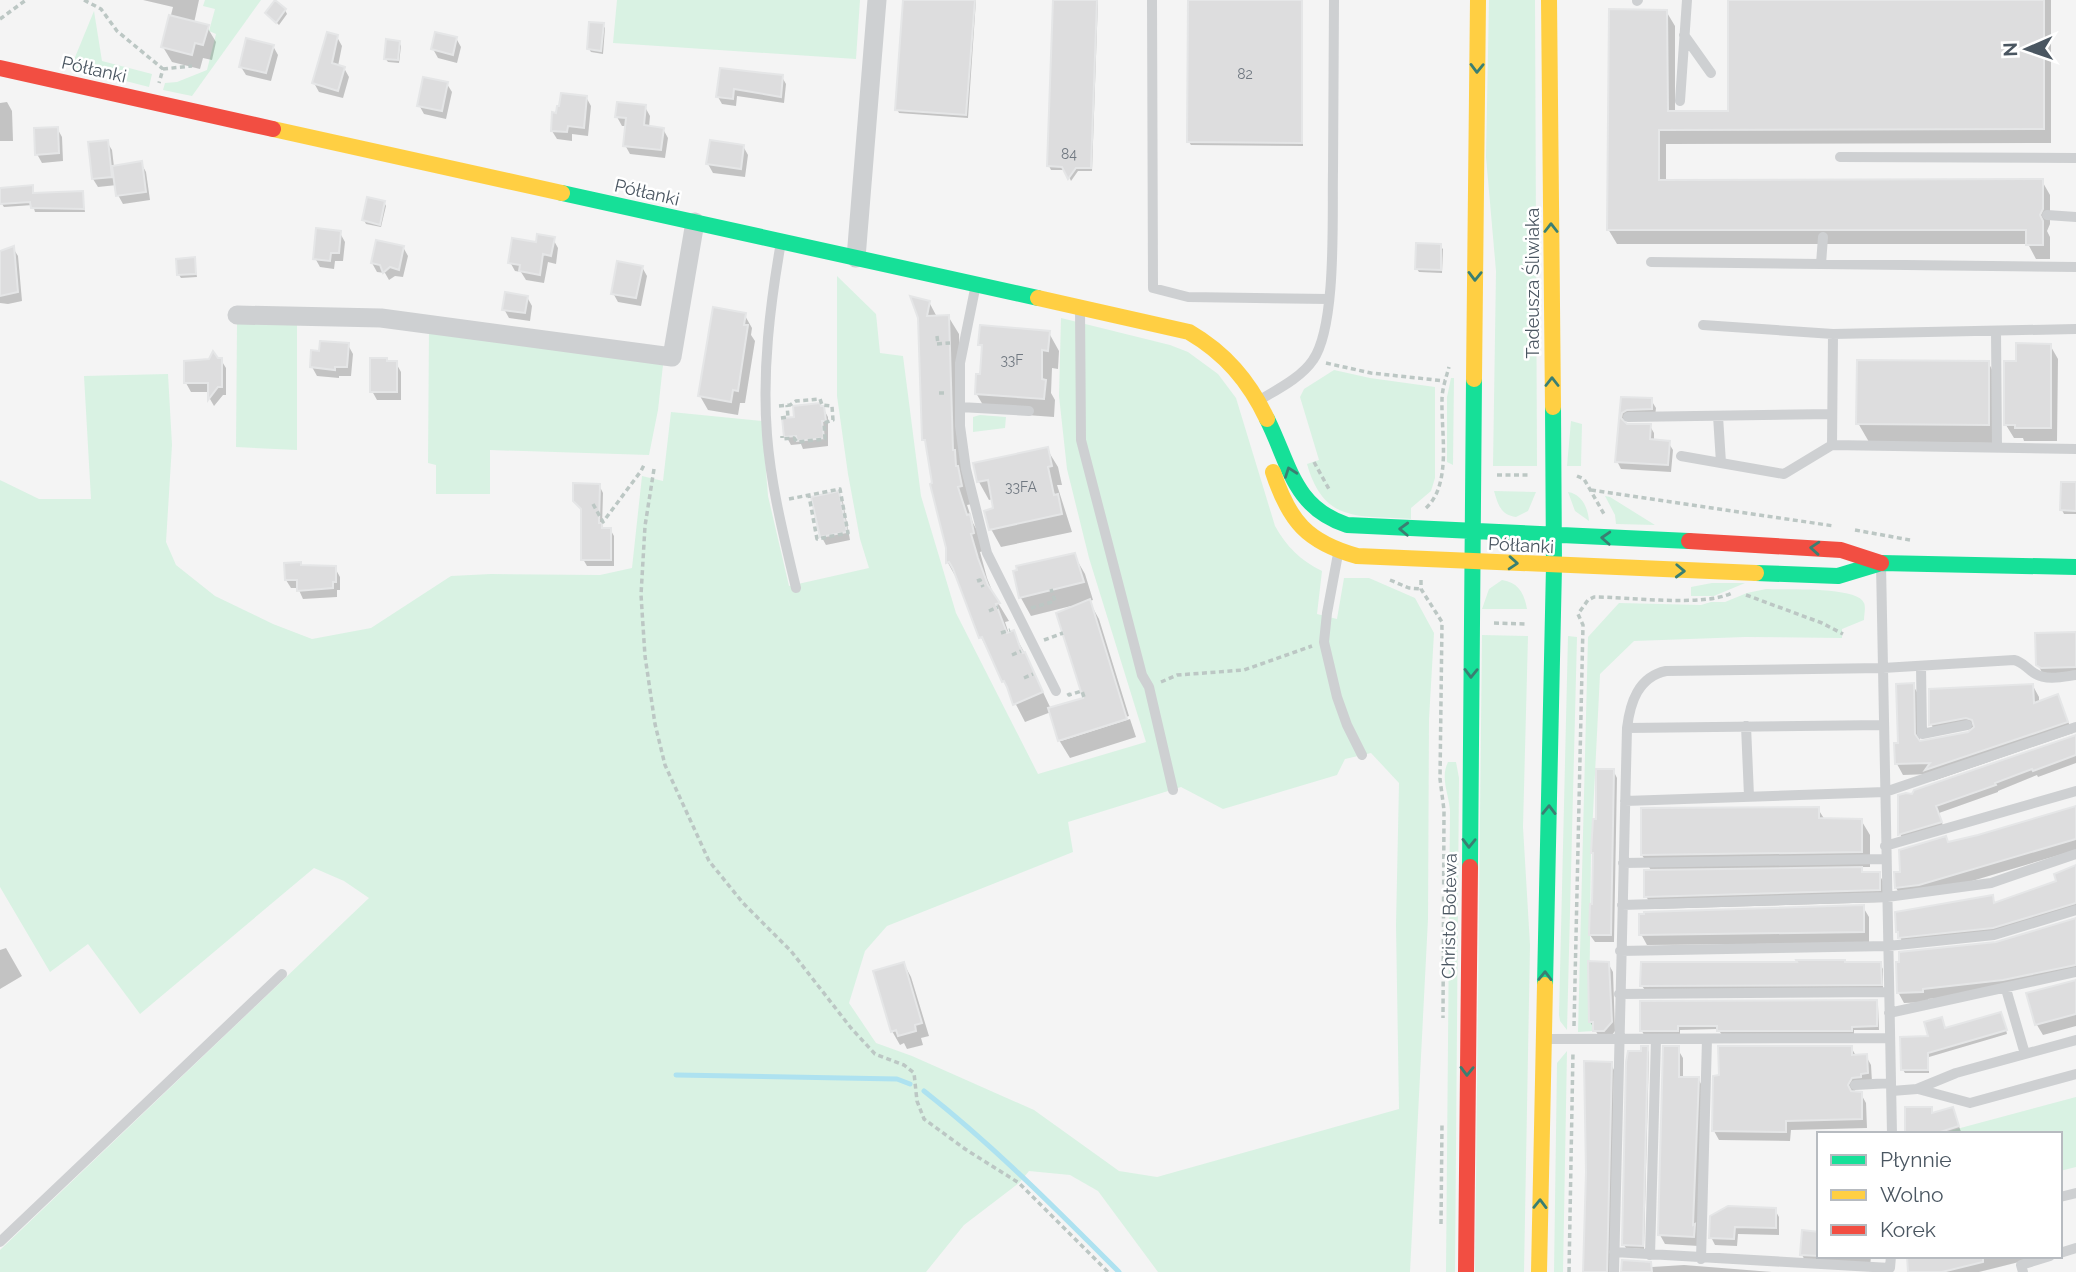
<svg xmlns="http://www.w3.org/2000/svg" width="2076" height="1272" viewBox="0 0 2076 1272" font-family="Raleway,sans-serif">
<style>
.green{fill:#d9f2e3;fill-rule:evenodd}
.shadow{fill:#0003}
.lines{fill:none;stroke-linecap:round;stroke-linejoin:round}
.stream{stroke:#aee2f0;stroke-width:5}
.building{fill:#ddddde;stroke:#e5e6e7;stroke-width:2}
.path{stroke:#bcc7c4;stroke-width:3.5;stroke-dasharray:5 3.5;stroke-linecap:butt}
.lane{stroke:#ced0d2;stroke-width:10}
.street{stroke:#ced0d2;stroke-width:19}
.fast{stroke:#16e098;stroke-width:16}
.slow{stroke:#ffcf43;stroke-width:16}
.jam{stroke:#f24e42;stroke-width:16}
.oneway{stroke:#3a7f72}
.labels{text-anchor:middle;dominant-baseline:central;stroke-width:5;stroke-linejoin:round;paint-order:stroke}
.number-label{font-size:14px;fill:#707881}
.street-label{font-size:18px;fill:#4a5661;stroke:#fff}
</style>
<rect width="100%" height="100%" fill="#f4f4f4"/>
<!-- green -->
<path class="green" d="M205 0H261L192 96 163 90 165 83 177 82 207 70 216 34 209 31 215 9 203 6Z
M617 0H860L856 59 613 43Z
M1489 0H1535L1537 466H1493L1496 271 1486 157Z
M94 11 102 61 152 74 149 87 71 67Z
M837 276 876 314 880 353 903 356 921 496 956 613 1038 774 1146 742 1089 558 1067 469 1059 396 1061 318 1170 345 1188 352 1218 374 1236 398 1275 526C1286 546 1301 561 1322 571L1317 614 1337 619 1344 578H1369L1415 598 1434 633 1429 719 1428 919 1410 1272H1158L1098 1191 1070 1175 1029 1171 1019 1183 964 1225 926 1272H0V1250L369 898 344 881 314 868 140 1014 88 944 50 972 0 887V480L39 499H91L84 376 168 374 172 445 166 542 176 565 215 596 273 624 312 639 371 628 451 576 491 574 600 575 632 568 642 476 663 481 671 412 762 421 768 496 789 586 869 568 860 539 848 474 837 396ZM1371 753 1399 783 1396 925 1399 1109 1157 1177 1119 1171 1034 1110 912 1056 876 1043 849 1003 865 951 887 926 1073 852 1068 822 1181 787 1223 809 1337 775 1345 759Z
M237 324H297V450L236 447Z
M429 328 663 365 658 410 649 455 490 450V494H436V465L428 463Z
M1334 370 1370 378 1435 387V478L1431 491 1411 508V519C1359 515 1324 524 1307 464L1319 460 1300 397 1304 389Z
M1451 378H1454L1453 465 1447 462V397Z
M980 415 1006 417 1005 428 973 432V417Z
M1571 421 1582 424 1581 466H1567Z
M1494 491 1536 492 1528 511 1516 517C1501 515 1498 505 1494 491Z
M1568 492C1582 494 1588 508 1589 521L1575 511Z
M1605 496 1610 497 1655 525 1616 524 1615 515Z
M1502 580C1519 583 1524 593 1527 609H1482L1489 589Z
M1712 583H1745L1714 596H1691V587Z
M1766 589C1784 590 1858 586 1864 603 1866 607 1864 615 1864 620L1842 629V638L1745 637 1634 641 1600 674 1591 853 1589 1022H1593V1031L1578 1032 1588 637 1619 603 1701 605 1711 602H1725L1747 593Z
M1482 635 1528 636 1523 827 1530 945 1524 1272H1475Z
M1568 636 1577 637 1567 1030 1560 1021 1559 1015Z
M1448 762H1456L1459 778 1455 1272H1446L1450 811C1449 794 1440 778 1448 762Z
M1567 1051 1563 1272H1554L1557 1063Z
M2076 1097V1167L2060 1171V1134H1938Z"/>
<!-- shadow -->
<path class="shadow" d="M143 0H199L194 23 207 27 216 42 212 60 203 58 200 69 172 62 163 47 173 7Z
M905 0H976L968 118 899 113 897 109Z
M1055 0H1098L1092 171H1078L1071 181 1066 170H1051L1049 166Z
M1189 0H1303V146L1191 145 1189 142Z
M1729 0H2051V143L1666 144V182L2042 181 2050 195V224L2047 231 2050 237V259H2036L2028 244H1617L1608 229 1666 11 1675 26V113L1729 112Z
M285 10 287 14 279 25 267 13Z
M603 25 605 28 603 54 591 52 589 49Z
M337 37 342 46 338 66 344 68 349 77 343 98 319 92 314 83Z
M456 38 461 47 457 63 438 58 433 49Z
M399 42 401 46 399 63 388 62 385 58Z
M273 46 278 55 271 81 246 75 241 67Z
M721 70 782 77 786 84 784 103 737 96 736 106 722 104 718 97Z
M447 84 452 92 446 119 424 114 419 105Z
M586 97 591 106 588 136 572 134V141L557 139 552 131Z
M7 102 12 111 13 141H0V103Z
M645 107 650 116 649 127 663 129 668 138 665 158 630 154 625 145 627 126H622L617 117Z
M57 128 62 137 63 161 42 163 37 154Z
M107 142 112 150 114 167 141 163 146 172 150 200 123 204 118 195 117 185 98 187 93 179Z
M743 146 748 155 745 177 713 173 708 164Z
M32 187 34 195 82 193 85 212H35L33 205 4 207 2 204Z
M384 202 386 206 381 227 366 224 364 220Z
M340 233 345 242 343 261H335L334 269 320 267 315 258Z
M553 239 558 248 556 264 548 262 544 283 526 280 521 272 515 271 510 262 537 244Z
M1440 246 1443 249 1442 273 1419 272 1417 269Z
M403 247 408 256 403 277 395 276 389 280 385 273 377 272 372 263Z
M13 248 18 256 22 301 8 304 0 303V253Z
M194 259 197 277 181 278 179 275Z
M642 267 647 276 641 306 618 302 613 293Z
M527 297 532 306 530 321 509 318 504 309Z
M929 302 937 317 948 316 959 334 963 466 972 504 967 505 973 523 979 534 983 551 980 552 987 578 995 598 1009 621 1005 622 1009 634 1013 632 1023 650 1051 709 1085 699 1071 606 1031 616 1021 598 1015 572 1074 555 1085 574 1093 600 1089 601 1099 619 1129 716 1061 738V741L1130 719 1136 737 1070 758 1059 740 1051 712 1025 722 981 637 958 581 948 563 947 547 934 485 920 318Z
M744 314 752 328 751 335 755 341 745 403H740L738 415 708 410 700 396Z
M1049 333 1059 351 1058 369 1052 368 1051 393 1055 400 1054 417 987 412 976 393 981 376 984 351 980 345Z
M348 345 353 354 351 376H339V378L317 376 312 367 321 353Z
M2050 345 2058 359 2057 441H2024L2023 438H2014L2006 425 2017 363Z
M221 360 226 368V395H223L214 406 210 399V392H191L186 383V362Z
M386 360 388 363H396L401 372V400H377L372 391Z
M1988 362 1998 381 1999 443 1869 442 1858 423Z
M1623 399 1651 400 1656 408 1655 416 1625 420V424L1650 426 1654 433V441L1668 442 1673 450 1671 472 1621 469 1617 461Z
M823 408 828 417V446L803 449 801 444 791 445 786 436 796 419Z
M1047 449 1058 467 1062 485H1057L1072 532 1001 547 991 529 995 510 993 499 989 500 979 482 975 464Z
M2076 484V514H2064L2062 510Z
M599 485 603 493 602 527 610 529 614 536V566H587L583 559V512L575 501Z
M838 493 843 502 850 540 826 545 821 536Z
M335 568 340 577V590H337V597L303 599 298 588H291L286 580Z
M2076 634V680L2044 676 2038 665Z
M1913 685 1919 696 1920 742 1969 734 1975 728 1937 735 1931 724 2033 686 2039 697V703L2057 696 2073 733 1933 781 1930 774 1903 775 1897 764Z
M2076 736V763L2038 777 2037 775 1998 791V792L1939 813 1944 829 1904 841 1900 834 1913 796Z
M1613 770 1617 778 1614 942H1595L1590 935 1594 906 1593 853 1598 821Z
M2076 808V850L1925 895 1902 898 1896 888V874H1902L1948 843Z
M1818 809 1825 820H1861L1870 835V867H1860L1864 874H1879L1886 887V902L1653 909 1646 896 1652 872 1642 855Z
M2076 869V914L1999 938 1905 947 1900 937 1992 897 1996 904 2059 883Z
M1863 907 1869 917V943L1647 945 1641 934Z
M2076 920V976L2009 990 1928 999V1002L1904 1003 1898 992 1996 944Z
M6 948 22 976 0 989V950Z
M1608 963 1613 972 1615 1031 1609 1039 1600 1038 1590 1022Z
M904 964 911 977 929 1036 921 1038 923 1045 907 1049 904 1043 900 1045 892 1031Z
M1845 964H1880L1883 969V989L1645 990 1642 986Z
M2076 981V1026L2043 1035 2037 1025 2028 994Z
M1876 1001 1878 1005 1879 1030H1854V1034L1722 1035 1718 1029 1680 1030V1035H1644L1642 1031 1641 1006Z
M2003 1018 2007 1034 1929 1057V1073H1905L1903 1070 1931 1038 1942 1019 1946 1030Z
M1851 1047 1856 1056H1866L1871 1065 1872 1082 1857 1088 1853 1093 1861 1094 1866 1103 1867 1128 1791 1130 1790 1141 1719 1140 1714 1131Z
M1647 1048 1649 1052 1644 1249 1626 1248 1624 1245Z
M1677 1048 1683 1058V1079L1698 1078 1703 1088 1699 1246 1665 1244 1660 1235Z
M1611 1064 1614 1070 1611 1272H1585Z
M1931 1109 1934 1114 1952 1109 1962 1134H1907Z
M1775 1210 1779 1217V1235L1738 1234 1737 1246 1715 1245 1711 1237Z
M1819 1234V1256H1871L1870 1267 1807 1264 1802 1255Z
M1908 1256H2026L2027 1260 1979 1272H1908Z
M1650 1264 1652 1267 1684 1265 1772 1272H1622Z"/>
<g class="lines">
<!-- stream -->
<path class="stream" d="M676 1075 897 1079 910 1084
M924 1091C994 1146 1056 1209 1119 1272"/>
</g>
<!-- building -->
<path class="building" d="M275 0 286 9 276 23 265 13Z
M903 0H975L966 115 895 110Z
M1053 0H1097L1091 168H1076L1068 179 1062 167 1047 166Z
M1188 0H1302V143L1187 142Z
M1728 0H2044V129L1659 130V180L2043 179V209L2040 215 2043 221V245H2026V230H1607L1609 9 1667 10 1668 111H1728Z
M169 15 209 25 203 45 195 43 192 55 161 47Z
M589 22 604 23 601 51 587 49Z
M327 32 338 35 332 63 345 67 338 91 312 83Z
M435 32 457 37 453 55 431 49Z
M246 38 274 45 266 73 239 67Z
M386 39 400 41 398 60 384 59Z
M720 68 783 75 781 97 734 89 733 99 716 97Z
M423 77 448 82 442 111 417 106Z
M561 93 587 96 584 128 568 126 567 132 551 131 552 112 556 113 557 106H559Z
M617 102 646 105 644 125 664 128 661 150 623 146 626 118 615 117Z
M58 127 59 153 35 155 34 128Z
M108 140 112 177 92 179 88 142Z
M710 140 744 145 741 169 706 164Z
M142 161 146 192 116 196 112 166Z
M33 185V193L83 191 84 209 31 208 30 202 0 204V188Z
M367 197 385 201 380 225 362 220Z
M316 228 341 231 339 253H331L330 261 313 259Z
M537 234 555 237 551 256 543 254 540 275 519 271 520 265 508 263 512 238 536 242Z
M376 240 404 246 399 270 390 267 383 273 380 265 371 263Z
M1416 243 1441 244V270L1415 269Z
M14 246 18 292 0 296V251Z
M195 257 196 274 177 275 176 259Z
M617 261 643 266 636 298 611 294Z
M505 292 528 296 525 313 502 310Z
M910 296 930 301 927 316 949 315 953 450H955L956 466H958L962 486 958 487 967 515 970 514 974 533 971 534 978 558 988 585 1000 603 996 604 1007 633 1014 630 1020 647 1023 653 1025 652 1043 692 1013 705 1007 687 1004 681 1002 682 982 637 979 638 953 569 949 562 946 563V548L930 484 932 483 925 440H922L918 318Z
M713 307 746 313 744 325H748L738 391 733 390 731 402 698 396Z
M980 325 1050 331 1048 351 1042 350V379L1046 380 1044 399 975 394 976 374H980L982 345H978Z
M320 341 349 343 347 367H335V370L310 367 311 350 319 351Z
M2016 343 2051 344V428H2015V425H2004V361H2016Z
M213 351 218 358H222V387H218L208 400V383H184V361L209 359Z
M370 358H387V361H397V392H370Z
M1857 360 1989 361V425L1856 424Z
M1621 397 1652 398V409L1627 410 1622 413 1621 418 1627 424H1651L1650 439 1670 441 1668 465 1615 462Z
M820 403 821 406H824L826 421H822L824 438 797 441 796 436 784 437 782 418 794 417 793 406Z
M1048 447 1052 466 1048 467 1054 495 1058 494 1062 514 989 530 984 511 993 508 988 480 977 482 973 463Z
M2061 482H2076V511L2060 510Z
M573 483 600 484 599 523H602V528H611V560H581V509L573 501Z
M839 491 847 532 820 537 811 497Z
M1075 553 1084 582 1019 598 1013 571 1017 570 1016 566Z
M301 562V565L336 566V582H333V588L297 591V580H285L284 563Z
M1090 599 1127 719 1058 741 1048 708 1083 698 1056 613Z
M2076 632V667L2041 668 2036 665 2035 633Z
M1914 683 1915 734 1920 741 1968 732 1974 727 1972 720 1966 718 1929 725V689L2033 684 2034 703 2058 694 2068 722 1925 770 1930 763 1895 764 1894 743H1898L1896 684Z
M2076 735V755L2033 771 2032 769 1995 783 1996 785 1936 806 1942 822 1898 835V795L1906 793 1912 794 1914 790Z
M1596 769H1614L1611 935H1589L1590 904H1592L1593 853H1591L1593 819H1596Z
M2076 806V839L1919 885 1895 888 1894 872H1900L1899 850 1946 836 1948 842 1978 835Z
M1819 807V818L1862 819V852L1641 855V808Z
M2076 865V903L1993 928 1898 938V932H1896L1895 912 1993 895 1994 903 2056 881 2054 874Z
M1862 867V872H1880V890L1644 897V870Z
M1864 905V932L1639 935V914H1644V912Z
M2076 918V965L2003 980 1923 989V992L1897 993 1896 962H1899V952L1996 942Z
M1796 960H1845V962H1881L1882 985 1640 986 1641 962H1797Z
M1588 961 1609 962 1612 1022 1604 1031H1593V1022H1589Z
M904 962 922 1023 915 1025 916 1031 898 1036 896 1030 891 1032 873 971Z
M2076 980V1014L2035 1025 2026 993Z
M1877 1000V1026L1852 1027V1031H1717V1026H1678V1031H1640V1001Z
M2001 1012 2007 1030 1928 1053V1070H1901L1900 1037 1928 1036 1924 1022 1942 1017 1945 1028Z
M1641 1046H1648L1643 1246 1622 1245 1626 1062 1628 1051H1641Z
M1663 1046H1679V1077H1699L1693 1225 1695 1224 1694 1237 1658 1235Z
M1718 1046H1852V1055L1867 1054 1868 1073 1861 1074V1077L1852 1078 1848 1085 1851 1091 1862 1092V1119L1786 1121V1132L1712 1131 1713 1076 1719 1075Z
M1584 1061 1612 1062 1607 1272H1583L1586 1172Z
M1905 1107H1932V1113L1953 1107 1959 1126 1934 1134H1905Z
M1728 1206 1776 1208V1228L1735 1227 1734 1239 1709 1238 1710 1216Z
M1802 1230 1819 1232V1256L1800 1255Z
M1907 1256H1983V1262L1942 1272H1908Z
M1622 1260 1651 1262 1652 1272H1621Z"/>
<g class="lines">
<!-- path -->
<path class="path" d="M84 0 101 9 117 31 163 69 159 83
M0 19 26 0
M163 69 192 66
M937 336 938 344
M937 344 950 343
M1326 363 1371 373 1445 381
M939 393H947
M779 406 790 405 796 401 820 399 822 405 832 406 833 420 824 423 825 439 797 442 794 438 782 439V436
M781 418 788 417 787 405
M1314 462 1330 491
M654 469 645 526 641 595 645 656 655 724 665 765 709 861 743 903 791 951 851 1028 875 1054 904 1065 914 1073 917 1101 924 1119 965 1149 1019 1183 1108 1272
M1497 475H1531
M1577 476 1584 479 1604 514
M1591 490 1834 526
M789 499 840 489 848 533 817 539 809 496
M593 504 603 522 641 471 645 463
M1426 508C1452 484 1441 433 1442 400 1442 389 1446 378 1449 367
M1855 530 1910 540
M1390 580 1409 588 1421 589
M1421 580V589L1442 622 1440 779 1444 810 1443 1018
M977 581 980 580 983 587
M1746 595 1822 623 1843 634
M1031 608 1055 601 1051 589
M989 611 998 607
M1494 623 1528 624
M1001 633 1010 630
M1044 640 1063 633
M1012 655 1021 651
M1024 678 1033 674
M1161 682 1177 675 1244 670 1312 646
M1068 693 1069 695 1082 691 1085 700
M1574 1026 1583 625 1578 614 1588 600 1594 597C1628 597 1704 607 1732 593
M1441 1224 1442 1124
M1569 1272 1573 1051"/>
<!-- lane -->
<path class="lane" d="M1152 0 1153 288 1188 297 1328 299
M1637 1 1638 0
M1684 35 1711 73
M1680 101 1687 0
M1840 157 2076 158
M2047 215 2076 217
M781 242C770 305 762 370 767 435 771 487 784 537 796 588
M1651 262 2076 267
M1821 264 1823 237
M976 284 960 363V426L966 469 987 553 1056 691
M1080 309 1081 440 1142 675 1149 687 1173 790
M1703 325 1833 334 2076 329
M1996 331 1997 448
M1833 334 1832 445 2076 449
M1258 401C1276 390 1301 378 1313 360 1337 326 1332 215 1333 171 1333 114 1334 57 1334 0
M960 407 1029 411
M1718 416 1721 463
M1628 417 1832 414
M1681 456 1784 474 1832 445
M1338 554 1327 613 1324 642 1337 697 1347 725 1362 755
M1881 564 1892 1134
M1921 666 1922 734 1967 725
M1746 726 1749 796
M1627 728 1884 725
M1625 801 1885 792 2076 727
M1885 846 2076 791
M1623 863 1885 859
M1622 905 1887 897 1991 883 2076 854
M1620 951 1888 946 1994 935 2076 910
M2006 989 2025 1054
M1619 994 1889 992
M1889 1013 2076 972
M1547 1039 1890 1038
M1855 1085 1891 1083
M1918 1089 1970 1103 2076 1074
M1892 1091 1917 1089 1956 1073 2076 1040
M2060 1197 2076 1193
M0 1242 282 974
M1614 1252 1890 1268 1891 1256
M2060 1253 2076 1248
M1650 1255 1656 1039
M1701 1259 1707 1039
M1614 1272 1627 728C1630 703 1638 677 1666 671L1883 668 2014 660C2023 662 2026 668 2034 673 2047 681 2062 677 2076 675
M2023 1272 2021 1265 2050 1256"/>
<!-- street -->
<path class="street" d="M856 258 877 0
M237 315 381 318 672 357 695 222"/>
<!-- fast -->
<path class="fast" d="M562 193 1038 298
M1267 419C1290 465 1293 507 1347 525L1689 541
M1756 573 1838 576 1881 563 2076 567
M1470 867 1474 379
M1545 985 1554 566 1553 407"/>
<!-- slow -->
<path class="slow" d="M1549 0 1553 407
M273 129 562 193
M1038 298 1189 332C1225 353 1249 381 1267 419
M1474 379 1478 0
M1273 472C1289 521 1307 542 1357 556L1756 573
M1539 1272 1545 985"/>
<!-- jam -->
<path class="jam" d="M0 68 273 129
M1689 541 1841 550 1881 563
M1466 1272 1470 867"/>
</g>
<!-- one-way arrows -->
<defs><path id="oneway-chevron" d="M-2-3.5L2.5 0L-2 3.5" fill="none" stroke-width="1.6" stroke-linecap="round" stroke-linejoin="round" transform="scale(1.75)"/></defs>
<g class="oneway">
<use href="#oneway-chevron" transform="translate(1477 68) rotate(91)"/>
<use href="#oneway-chevron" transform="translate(1551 228) rotate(-90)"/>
<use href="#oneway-chevron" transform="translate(1475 276) rotate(91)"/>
<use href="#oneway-chevron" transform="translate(1552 382) rotate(-90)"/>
<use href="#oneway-chevron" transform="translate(1290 472) rotate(-110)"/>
<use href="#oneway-chevron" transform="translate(1404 529) rotate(-178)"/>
<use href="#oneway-chevron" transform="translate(1606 538) rotate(-177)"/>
<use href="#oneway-chevron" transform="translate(1815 548) rotate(-176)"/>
<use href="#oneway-chevron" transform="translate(1513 563) rotate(4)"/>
<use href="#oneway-chevron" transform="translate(1680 571) rotate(2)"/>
<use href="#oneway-chevron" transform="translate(1471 673) rotate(91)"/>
<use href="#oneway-chevron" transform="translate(1549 810) rotate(-89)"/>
<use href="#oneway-chevron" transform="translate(1469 843) rotate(91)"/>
<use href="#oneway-chevron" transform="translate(1545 976) rotate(-89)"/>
<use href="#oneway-chevron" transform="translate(1467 1071) rotate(91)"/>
<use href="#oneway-chevron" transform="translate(1540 1204) rotate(-89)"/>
</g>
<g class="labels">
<!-- number labels -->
<g class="number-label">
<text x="1245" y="74">82</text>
<text x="1069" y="154">84</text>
<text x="1012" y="360">33F</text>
<text x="1021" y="487">33FA</text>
</g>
<!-- street labels -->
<g class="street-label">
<text transform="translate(94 69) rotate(13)">Półłanki</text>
<text transform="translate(647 192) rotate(13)">Półłanki</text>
<text transform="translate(1532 283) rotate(-90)">Tadeusza Śliwiaka</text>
<text transform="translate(1521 545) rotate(3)">Półłanki</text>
<text transform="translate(1449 916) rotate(-89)">Christo Botewa</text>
</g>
</g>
<!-- legend -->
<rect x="1817" y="1132" width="245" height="126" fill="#ffffff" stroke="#b7bbc0" stroke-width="2"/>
<rect x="1831" y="1155" width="35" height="10" fill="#16e098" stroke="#b7bbc0" stroke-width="2"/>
<text x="1880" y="1167" font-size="21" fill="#4a5661">Płynnie</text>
<rect x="1831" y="1190" width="35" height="10" fill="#ffcf43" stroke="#b7bbc0" stroke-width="2"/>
<text x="1880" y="1202" font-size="21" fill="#4a5661">Wolno</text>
<rect x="1831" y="1225" width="35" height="10" fill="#f24e42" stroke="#b7bbc0" stroke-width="2"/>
<text x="1880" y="1237" font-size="21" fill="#4a5661">Korek</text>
<!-- north arrow -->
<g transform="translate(2027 49) rotate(268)" stroke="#ffffff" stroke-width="5" paint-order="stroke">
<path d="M0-5L12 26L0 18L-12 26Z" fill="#4a5661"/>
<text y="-10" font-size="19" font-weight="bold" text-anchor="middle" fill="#4a5661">N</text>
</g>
</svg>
